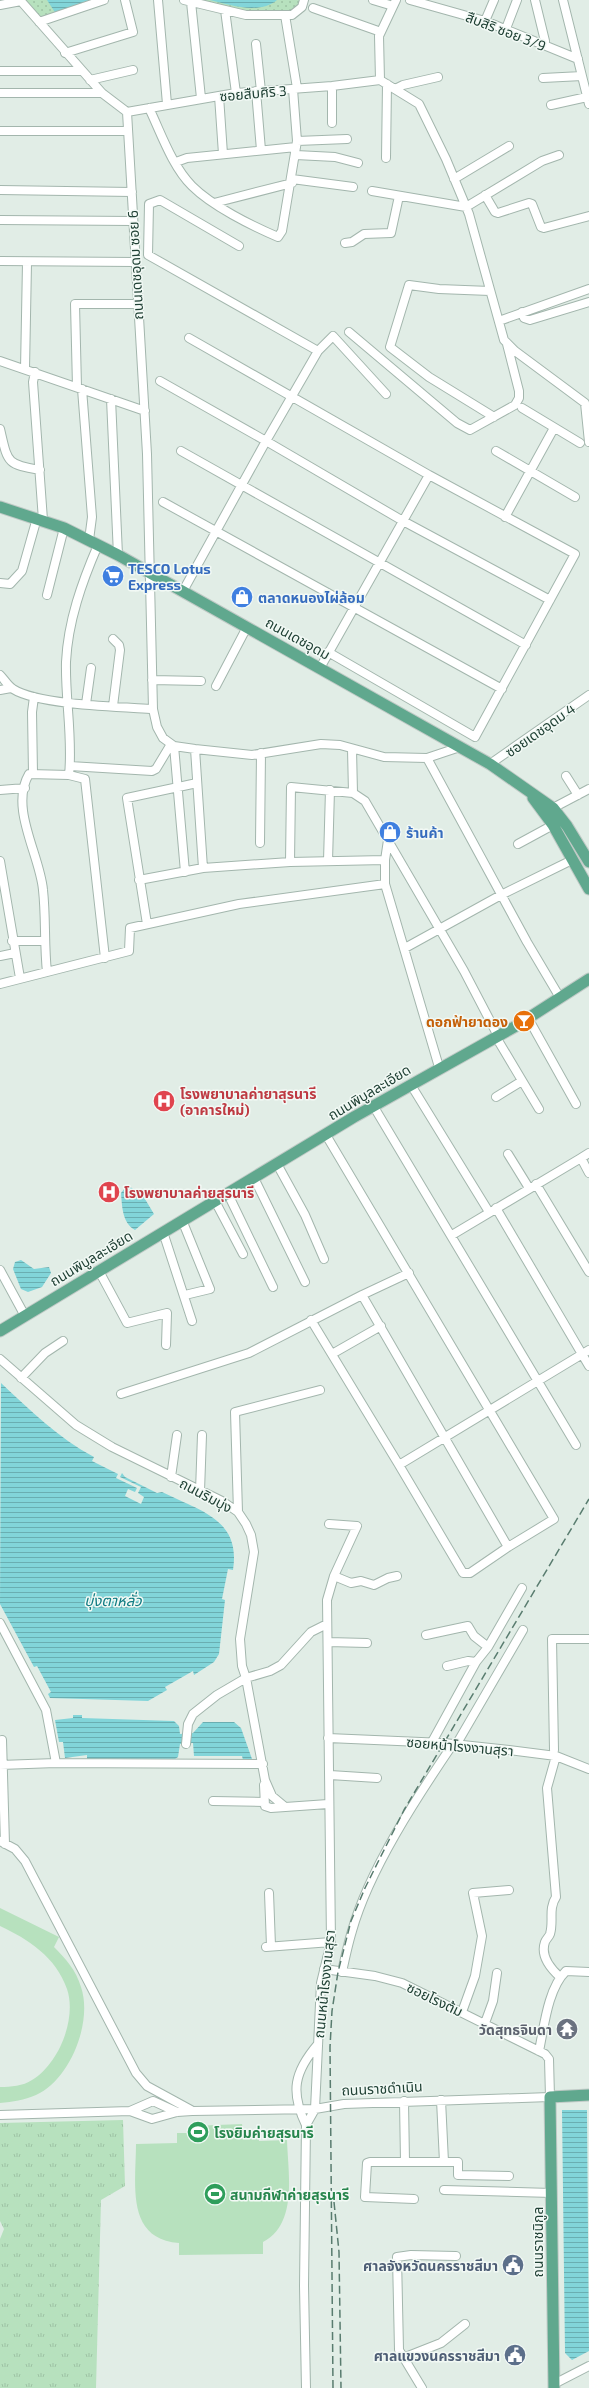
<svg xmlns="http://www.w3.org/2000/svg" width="589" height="2388" viewBox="0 0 589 2388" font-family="'Exo 2','Noto Sans Thai',sans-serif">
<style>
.grass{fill:url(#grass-tufts)}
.park{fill:url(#park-dots)}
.garden{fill:#b7e1be}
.water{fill:url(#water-rules)}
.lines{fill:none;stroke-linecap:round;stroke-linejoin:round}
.minor-casing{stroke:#a3b6ad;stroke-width:10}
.major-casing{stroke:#c0cac6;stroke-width:13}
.minor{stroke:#fff;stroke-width:8}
.major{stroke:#60a88e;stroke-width:11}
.rail{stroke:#597c6f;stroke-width:1.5;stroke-dasharray:8 4;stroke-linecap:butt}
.labels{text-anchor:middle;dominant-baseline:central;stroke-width:3;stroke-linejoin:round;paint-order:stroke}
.street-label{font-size:14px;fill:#1f4034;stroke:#f2f9f5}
.shop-label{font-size:14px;font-weight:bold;fill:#366cbe;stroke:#f2f9f5;text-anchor:start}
.food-label{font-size:14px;font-weight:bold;fill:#c56008;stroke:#f2f9f5;text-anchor:end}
.health-label{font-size:14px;font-weight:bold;fill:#be3a42;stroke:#f2f9f5;text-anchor:start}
.worship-label{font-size:14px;font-weight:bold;fill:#5b616d;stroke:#f2f9f5;text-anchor:end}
.leisure-label{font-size:14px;font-weight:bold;fill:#27864d;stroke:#f2f9f5;text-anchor:start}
.service-label{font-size:14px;font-weight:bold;fill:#4e5e75;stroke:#f2f9f5;text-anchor:end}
.water-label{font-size:15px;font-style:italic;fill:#127d84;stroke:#f2f9f5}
</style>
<defs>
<pattern id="grass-tufts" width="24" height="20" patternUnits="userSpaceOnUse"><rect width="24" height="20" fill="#b7e1be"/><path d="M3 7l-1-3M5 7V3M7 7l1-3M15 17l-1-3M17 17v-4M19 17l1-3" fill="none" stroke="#9dc2a4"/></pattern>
<pattern id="park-dots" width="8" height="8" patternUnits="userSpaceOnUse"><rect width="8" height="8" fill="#b7e1be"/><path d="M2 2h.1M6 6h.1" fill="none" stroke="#9dc2a4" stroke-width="1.8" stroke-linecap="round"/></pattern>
<pattern id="water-rules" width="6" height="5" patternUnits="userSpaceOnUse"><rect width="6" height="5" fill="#82d5d9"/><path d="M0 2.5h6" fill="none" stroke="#6aaeb1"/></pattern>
</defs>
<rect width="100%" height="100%" fill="#e1ede6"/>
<!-- grass -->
<path class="grass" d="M123 2120 125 2186 101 2200 96 2388H0V2239L4 2229 0 2221V2123Z"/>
<!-- park -->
<path class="park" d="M20 0H104L39 22Z
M184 0H304L292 15H246Z"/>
<!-- garden -->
<path class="garden" d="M0 1908 59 1937 54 1947C66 1959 76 1970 81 1987 93 2022 70 2080 36 2095 24 2100 13 2102 0 2103V2087C11 2087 23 2086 32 2080 59 2064 77 2018 67 1989 56 1957 28 1939 0 1926Z
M242 2124 243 2131H258L259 2141 287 2140C288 2173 298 2224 263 2242V2254L179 2255V2243C125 2239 136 2183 136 2144L177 2143V2133H192V2126Z"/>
<!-- water -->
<path class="water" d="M47 0H93L56 14Z
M210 0H277C259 15 230 5 210 0Z
M130 1187 142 1194 154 1214 135 1230C122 1223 122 1205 121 1193L125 1188Z
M21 1260 34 1269 49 1267 51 1273 42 1287 28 1292 21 1289 13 1269 15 1262Z
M1 1383C30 1410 58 1438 94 1457L92 1461 118 1474 116 1478 137 1488 135 1492 128 1489 125 1496 141 1504 144 1497 138 1493 141 1487 120 1477 122 1473 125 1477 157 1493 162 1492C200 1511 241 1519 233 1570L228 1569 222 1599 225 1600 219 1654 214 1662 194 1675 193 1671 165 1687 167 1690 148 1701 50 1698 48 1694 51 1692 37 1666 34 1667 0 1604Z
M73 1715H82V1718L174 1721 179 1726 180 1734 193 1733 203 1722H234L241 1728 252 1759 243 1760 242 1756H194L193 1743 180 1744 178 1757 175 1759H87V1755L65 1758 63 1742H59L55 1720 73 1718Z
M562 2110H587L589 2351 572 2360 565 2353Z"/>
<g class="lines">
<!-- minor casing -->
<g class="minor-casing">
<path id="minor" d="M20 0 102 93 127 112 147 454 153 709 157 727 163 738 174 746 195 749 252 755 321 744 340 745 384 757 427 758 460 747
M158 0 167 104
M184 0 246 15H292L302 7 304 0
M373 0 393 6
M396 0 379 36 380 80 419 104 446 159 469 214 504 340 515 351 585 403 589 442
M410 0 485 21 578 59
M535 0 545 41
M563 0 589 104
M191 2 201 98
M0 5 21 1
M313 8 381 32
M225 10 236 93
M285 15 297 88
M485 21 494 0
M39 22 104 0
M507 26 517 0
M256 44 261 91
M65 53 133 32 125 0
M0 71H81
M543 78 582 76
M90 80 133 70
M395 89 403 85 438 77
M256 91 261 150
M0 93H102
M219 96 223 154
M551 105 587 97
M149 108C161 133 172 166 192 186 212 206 252 226 278 237L282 231 297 141 293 89
M127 112 236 93 332 86 380 80
M332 123V86
M0 131H128
M297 141 347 139
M296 155 335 157 358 163
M386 158 387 84
M176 162 187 158 296 147
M292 179 353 187
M454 179 509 146
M0 190 132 192
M372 191 466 207 542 161 559 155
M485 195 495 212 498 213 529 203 532 204 541 227 544 228 589 216
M214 203 292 183
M0 220 133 221
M345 243 352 242 364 234 391 233 399 196
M0 261 135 262
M490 291 439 289 409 285 390 347 429 377 494 417
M522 312 524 318 530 320 589 302
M499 321 589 289
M349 332 457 423 470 430 515 405 519 398V391L507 344
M189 338 429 475 575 554 475 737 328 652
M318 351 333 336 386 394
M0 361 145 411
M25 369 27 263
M35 372 33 382 43 520
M160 381 266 441 318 351 148 255 149 204 160 200 239 246
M77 387 75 304H137
M82 389 92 517 89 540
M111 399 118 555
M522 408 580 443
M0 429C8 463 6 464 40 470
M181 451 526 645
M496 451 575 497
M163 502 502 689
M505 517 554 428
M0 583 10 584 22 571 37 518
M183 591 266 441 403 521 550 600
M47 595 64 528
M113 639 119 645 120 650 113 706
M320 668 429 475
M0 675C4 679 8 686 13 689 38 705 121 707 153 709
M152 680 201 681
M216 686 247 627
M0 690 11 688
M86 704 91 668
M174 746 185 872
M195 749 203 868
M352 749 353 793 365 801 464 971 498 1036
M427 758 527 942 559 996
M490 764 589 695
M70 766 152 771 156 769 171 744
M33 773 32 712 34 697
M69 775C73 738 65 699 66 662 68 621 82 582 98 545
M566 776 578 795
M0 790 25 788
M553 808 589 789
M388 840 385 860V884L439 1067
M260 843 261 753
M518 844 553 825
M0 861 20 978
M328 861 330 790
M290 862 291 787 353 793
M139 880 203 868 290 862 385 860
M147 924 127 798 197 783
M12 941H44
M405 948 501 895 572 860
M0 956 15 953
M47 972C44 945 46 917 43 890 40 855 9 808 29 774L69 775 85 779 105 958
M0 984 129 951 130 928 239 904 385 884
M528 1018 576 1104
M496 1037 539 1109
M411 1085 489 1212
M496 1097 522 1081
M374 1107 576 1445
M326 1135 554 1519 508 1547 362 1295 409 1273
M589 1153 581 1158 589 1173
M508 1154 529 1188
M277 1164 305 1215 324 1259
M254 1178 305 1282
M536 1184 589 1272
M228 1194 273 1287
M215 1201 243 1254
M496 1208 589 1366
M182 1220 210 1289 185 1295
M163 1232 192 1321
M452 1235 581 1158
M0 1270 25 1316
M99 1271 127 1323 167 1313 166 1345
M311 1320 399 1465 589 1350
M332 1354 381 1326
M0 1359 76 1425 112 1447 222 1501 238 1512 246 1524 251 1535 254 1552 240 1639 242 1666 246 1678 265 1780 272 1796 284 1806
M21 1378 45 1353 63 1341
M121 1394 249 1353 362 1295
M399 1465 463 1573H470L508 1547
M171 1477 177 1435
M200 1491 202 1435
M238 1512 235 1412 320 1390
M334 1576 351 1583 361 1581 374 1585 388 1578 397 1576
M0 1623 46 1710 56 1763
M426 1635 468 1626 474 1636 488 1647 476 1662
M328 1642 367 1643
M488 1647 522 1588
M328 1738 444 1743 509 1750 556 1756 589 1769
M2 1740 5 1844
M432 1742 476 1662 468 1661 447 1666
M186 1744 188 1724 193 1714 217 1695 246 1678 270 1671 281 1665 311 1632 327 1624
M456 1745 523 1630
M554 1750 552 1639H589
M556 1756 547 1788 556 1897C548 1909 554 1921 550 1934 549 1937 546 1939 545 1942 540 1956 550 1968 560 1977
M0 1765 56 1763 263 1764
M330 1775 377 1778
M264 1785 265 1806 271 1808 328 1804
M213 1801 264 1802
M0 1841 15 1849 25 1861 136 2073 147 2086 191 2110
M269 1893 271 1946
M266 1947 331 1942
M342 1972C345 1958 348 1944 352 1931 369 1870 417 1797 453 1744
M462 2012 475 1976 482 1936 473 1893 509 1890
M485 2023 493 2001 497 1973
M539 2051C544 2027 548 1988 566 1971L589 1972
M404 2101 405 2162
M130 2111 153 2101 177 2112
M0 2115 130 2111 152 2119 177 2112 192 2111 315 2109 344 2104 550 2097 549 2059 545 2054 402 1983 375 1976 324 1969
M306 2125 315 2109 321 1983 331 1942 327 1600 334 1576 357 1526 329 1524
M444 2162H458V2175L509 2176
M444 2190 552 2193
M414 2199 365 2197 367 2163 370 2162H444L441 2100
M403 2358 441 2343 465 2324
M554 2384 589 2366
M306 2388 304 2286 306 2125C290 2092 294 2072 318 2044
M422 2388 399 2350 397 2257 411 2255 456 2256"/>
</g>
<!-- major casing -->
<g class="major-casing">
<path id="major" d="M0 507 64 528 118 555 490 764 553 808 567 826 589 862
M533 798 553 825 589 889
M0 1331 354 1117 516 1026 589 979
M554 2388 550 2097 589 2095"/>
</g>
<!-- minor -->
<use href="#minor" class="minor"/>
<!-- major -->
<use href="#major" class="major"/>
<!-- rail -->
<path class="rail" d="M334 2202 339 2252 341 2388
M333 2388 330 2047 332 2011 338 1972 351 1921 365 1888 404 1810 589 1499"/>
</g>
<!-- icons -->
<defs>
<g id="supermarket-disc" transform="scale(1.15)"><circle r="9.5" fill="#3f7fe0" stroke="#f2f9f5"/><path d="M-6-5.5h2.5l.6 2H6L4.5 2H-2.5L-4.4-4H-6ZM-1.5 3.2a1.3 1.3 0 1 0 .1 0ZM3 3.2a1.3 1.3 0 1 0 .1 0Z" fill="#fff"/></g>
<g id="shop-disc" transform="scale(1.15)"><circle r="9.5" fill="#3f7fe0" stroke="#f2f9f5"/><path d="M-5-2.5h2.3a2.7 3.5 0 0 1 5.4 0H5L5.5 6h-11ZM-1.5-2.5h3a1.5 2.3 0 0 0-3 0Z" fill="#fff"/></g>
<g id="bar-disc" transform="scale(1.15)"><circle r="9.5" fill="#e8710a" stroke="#f2f9f5"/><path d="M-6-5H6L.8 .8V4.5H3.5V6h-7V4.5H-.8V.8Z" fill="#fff"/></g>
<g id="hospital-disc" transform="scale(1.15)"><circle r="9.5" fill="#e0444e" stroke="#f2f9f5"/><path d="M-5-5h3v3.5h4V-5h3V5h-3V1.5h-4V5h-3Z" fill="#fff"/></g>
<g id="temple-disc" transform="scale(1.15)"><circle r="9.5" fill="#6b7280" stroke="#f2f9f5"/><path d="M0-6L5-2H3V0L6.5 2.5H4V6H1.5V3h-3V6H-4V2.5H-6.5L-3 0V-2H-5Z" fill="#fff"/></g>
<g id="stadium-disc" transform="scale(1.15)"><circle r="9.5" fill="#2e9e5b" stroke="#f2f9f5"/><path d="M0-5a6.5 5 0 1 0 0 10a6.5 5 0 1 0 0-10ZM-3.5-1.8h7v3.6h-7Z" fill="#fff"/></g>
<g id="civic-disc" transform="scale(1.15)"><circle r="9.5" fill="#5c6f8a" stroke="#f2f9f5"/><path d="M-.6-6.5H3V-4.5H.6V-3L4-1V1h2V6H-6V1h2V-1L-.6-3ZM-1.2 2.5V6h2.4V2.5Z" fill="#fff"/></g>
</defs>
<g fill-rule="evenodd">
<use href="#supermarket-disc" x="113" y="576"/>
<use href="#shop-disc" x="242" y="597"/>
<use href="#shop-disc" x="390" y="832"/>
<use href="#bar-disc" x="524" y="1021"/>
<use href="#hospital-disc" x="164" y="1101"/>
<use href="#hospital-disc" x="109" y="1192"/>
<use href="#temple-disc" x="567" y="2029"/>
<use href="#stadium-disc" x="198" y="2132"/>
<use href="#stadium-disc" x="215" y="2194"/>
<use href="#civic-disc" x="513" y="2265"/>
<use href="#civic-disc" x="515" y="2355"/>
</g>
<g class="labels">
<!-- street labels -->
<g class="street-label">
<text transform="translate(506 31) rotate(21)">สืบสิริ ซอย 3/9</text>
<text transform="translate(253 93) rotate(-5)">ซอยสืบศิริ 3</text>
<text transform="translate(135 265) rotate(-93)">ถนนเดชอุดม ซอย 6</text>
<text transform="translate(298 638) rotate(29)">ถนนเดชอุดม</text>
<text transform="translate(540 730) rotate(-35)">ซอยเดชอุดม 4</text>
<text transform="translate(369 1092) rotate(-31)">ถนนพิบูลละเอียด</text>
<text transform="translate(91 1258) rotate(-31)">ถนนพิบูลละเอียด</text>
<text transform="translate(206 1495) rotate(28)">ถนนริมบุ่ง</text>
<text transform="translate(460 1746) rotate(5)">ซอยหน้าโรงงานสุรา</text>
<text transform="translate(324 1984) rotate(-84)">ถนนหน้าโรงงานสุรา</text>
<text transform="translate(435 1999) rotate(26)">ซอยโรงต้ม</text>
<text transform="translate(382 2088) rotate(-3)">ถนนราชดำเนิน</text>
<text transform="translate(537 2242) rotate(-90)">ถนนราชนิกูล</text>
</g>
<!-- shop labels -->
<g class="shop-label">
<text x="128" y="568">TESCO Lotus<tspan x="128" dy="16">Express</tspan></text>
<text x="258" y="597">ตลาดหนองไผ่ล้อม</text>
<text x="406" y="832">ร้านค้า</text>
</g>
<!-- food labels -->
<g class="food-label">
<text x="508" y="1021">ดอกฟ้ายาดอง</text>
</g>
<!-- health labels -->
<g class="health-label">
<text x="180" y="1093">โรงพยาบาลค่ายาสุรนารี<tspan x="180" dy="16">(อาคารใหม่)</tspan></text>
<text x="124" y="1192">โรงพยาบาลค่ายสุรนารี</text>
</g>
<!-- worship labels -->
<g class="worship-label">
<text x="552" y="2029">วัดสุทธจินดา</text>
</g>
<!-- leisure labels -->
<g class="leisure-label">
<text x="214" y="2132">โรงยิมค่ายสุรนารี</text>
<text x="230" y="2194">สนามกีฬาค่ายสุรนารี</text>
</g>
<!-- service labels -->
<g class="service-label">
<text x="498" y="2265">ศาลจังหวัดนครราชสีมา</text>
<text x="500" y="2355">ศาลแขวงนครราชสีมา</text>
</g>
<!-- water labels -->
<g class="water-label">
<text x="113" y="1600">บุ่งตาหลั่ว</text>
</g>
</g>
</svg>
